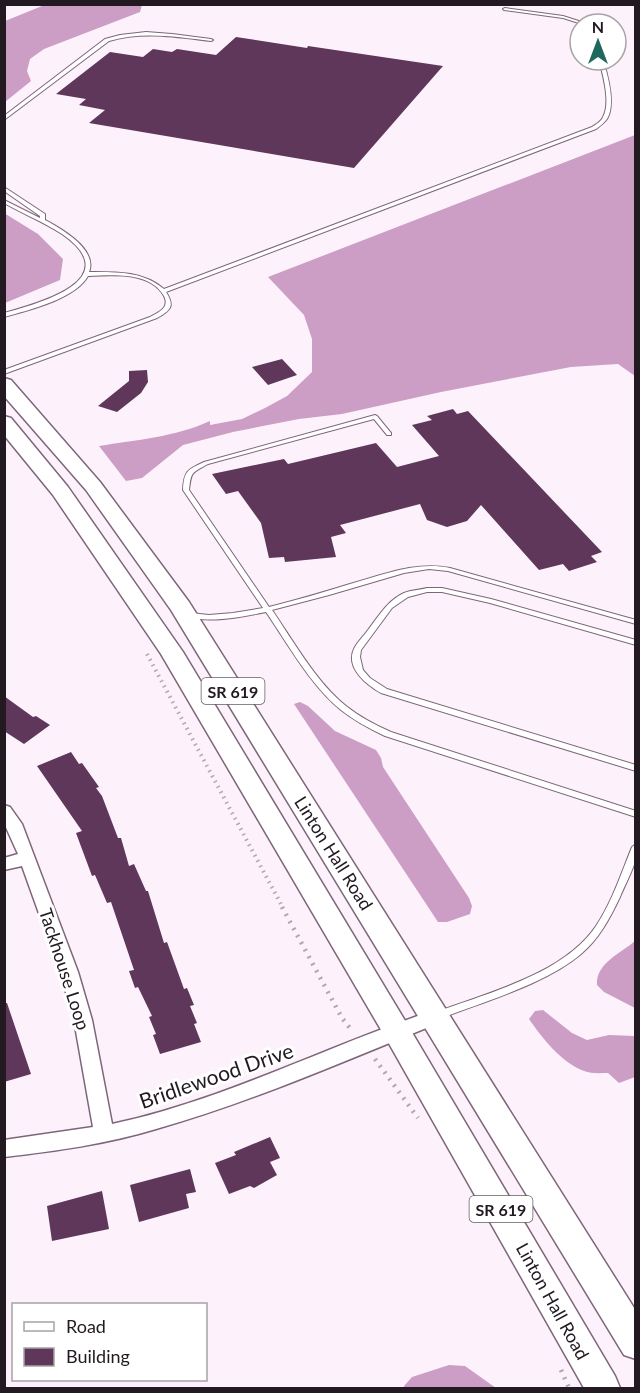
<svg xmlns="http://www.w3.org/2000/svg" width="640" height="1393" viewBox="0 0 640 1393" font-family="Lato,sans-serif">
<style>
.forest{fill:#cc9ec5}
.building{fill:#5f375a}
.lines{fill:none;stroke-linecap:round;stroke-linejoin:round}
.service-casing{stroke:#7e667a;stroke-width:2}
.minor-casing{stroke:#7e667a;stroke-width:3}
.primary-casing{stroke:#7e667a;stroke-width:3}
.path-far1{stroke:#b2a7b0;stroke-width:4;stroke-dasharray:1.5 4.5;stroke-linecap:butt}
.path{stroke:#b2a7b0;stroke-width:4.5;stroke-dasharray:2 6;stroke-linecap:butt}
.service{fill:#fff;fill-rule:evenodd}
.minor{fill:#fff;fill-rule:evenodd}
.primary{fill:#fff;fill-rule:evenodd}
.labels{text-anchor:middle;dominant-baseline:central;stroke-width:6;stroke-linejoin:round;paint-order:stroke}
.shield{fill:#fff;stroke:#645e64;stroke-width:1.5}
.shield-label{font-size:16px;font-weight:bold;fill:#221921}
.street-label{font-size:18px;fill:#221921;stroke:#fff}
.near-street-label{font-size:21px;fill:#221921;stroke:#fff}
</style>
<rect width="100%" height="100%" fill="#fdf2fb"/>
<!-- forest -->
<path class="forest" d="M47 4 142 5 140 12 44 49 30 59 27 71 31 81 5 102V21Z
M635 135V376L618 364 571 367 441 392 342 414 299 419 233 432 183 445 142 478 126 481 99 446C136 440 175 437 210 421V425L242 419 265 408 287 396 312 372V339L304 315 268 277Z
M4 213 38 234 63 259 60 280 5 303Z
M300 702 308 706 335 731 376 750 381 758 383 767 469 898 472 906 470 914 447 922H438L294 704Z
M635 941V1008L604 992 597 985C596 963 620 954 635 941Z
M543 1010 572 1033 587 1040 609 1035 635 1036V1077L619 1083 608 1073C601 1073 591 1074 584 1071 562 1063 542 1038 529 1019L535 1011Z
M449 1365 465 1366 496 1388H404V1386L412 1377Z"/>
<!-- building -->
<path class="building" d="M236 37 307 48 308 46 443 66 354 168 89 123 105 110 79 105 86 99 56 94 110 52 143 57 153 49 172 52 177 49 216 55Z
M282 359 297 375 268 385 252 367Z
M147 370 148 382 141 393 117 412 98 406 129 381V371Z
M453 409 457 414 468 411 602 552 591 556 597 562 569 571 563 564 539 570 481 505 467 521 447 527 427 520 420 504 340 525 346 533 331 537 336 557 285 562 284 557 269 558 261 523 238 491 226 494 212 474 284 459 288 464 376 443 397 467 439 456 412 425 432 420 427 416Z
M4 696 33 717 36 716 50 725 24 744 4 731Z
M71 752 79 764 82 763 99 787 96 788 102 796 118 838H121L129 866 134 864 146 891H148L164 943 167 942 184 989 187 988 194 1005 190 1006 197 1023 194 1024 201 1042 160 1054 153 1035 156 1034 149 1017 152 1016 138 987 135 988 129 971 134 970 111 902 107 903 95 875 92 876 76 833 82 831 37 766Z
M4 1003H7L31 1074 4 1082Z
M270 1137 280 1158 270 1162 277 1175 254 1188 250 1186 229 1194 215 1163 236 1155 234 1152Z
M190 1169 196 1192 186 1194 189 1208 139 1222 130 1185Z
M102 1191 109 1229 52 1241 47 1206Z"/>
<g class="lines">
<!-- service casing -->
<g class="service-casing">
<path id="service" d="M505 8 563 16 588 24H582L563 18 504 10 503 9Z
M146 32 172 34 211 39 213 40 211 41C176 37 143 31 109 41L4 120V116L105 39 120 35Z
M599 60H603C608 76 616 104 607 119 604 123 600 126 596 129L166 292C175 306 171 310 157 318L4 374V370L150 317C159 312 170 308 164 296 150 271 112 275 88 276 75 299 29 310 4 317V313C41 303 127 279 62 234 44 222 23 214 4 203V200L40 218V216L4 191V187L45 214V220C62 229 98 250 89 272 116 272 143 271 164 289L592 127C596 124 601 122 603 117 611 103 603 75 599 60Z
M375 415 377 416 391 433V435H387L374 419 208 464C192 473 191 471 189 490L269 607C297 600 324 592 350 584 383 575 416 561 450 568L636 620V624L448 571 429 569 404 573 329 595 272 610C294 642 316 682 346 706 360 717 375 725 391 732L636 811V817L385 736C370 729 355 721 341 710 311 686 288 644 266 612 246 616 204 625 186 615L190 613 209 615 233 613 263 608 183 490C184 471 187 470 204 462Z
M427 588H442L491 599 636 640V645L490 603 442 592H427L408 597 392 608 361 650 360 657 363 670 370 678 387 689 636 765V771L381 693C367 685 345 668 354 649 357 642 364 636 368 630 378 617 388 600 404 593 411 590 420 590 427 588Z
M636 844C636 848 636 854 636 858 634 868 624 887 620 897 610 918 599 939 581 954 546 984 485 1001 442 1018L439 1019 436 1018 434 1015 436 1012C487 993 564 974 596 926 612 902 621 874 632 847Z"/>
</g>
<!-- minor casing -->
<g class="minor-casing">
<path id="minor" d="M4 805 10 807 22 824 78 972 92 1020 112 1124C224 1100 327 1046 435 1010L441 1012 444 1017 441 1022C347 1060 254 1101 156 1129 107 1144 56 1151 4 1157V1140L93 1127 74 1020 60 972 22 866 4 870V858L18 854 4 823Z"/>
</g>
<!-- primary casing -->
<g class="primary-casing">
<path id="primary" d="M4 378 11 380 100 482 189 602 636 1311V1359L624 1355 171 610 86 490 4 396Z
M4 416 11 418 68 487 183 652 407 1024 615 1376 620 1388H584L387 1040 161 654 53 495 4 435Z"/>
</g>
<!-- path-far1 -->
<path class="path-far1" d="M147 654 283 908"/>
<!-- path -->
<path class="path" d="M282 907 342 1018 353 1032
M375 1059 418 1118
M561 1370 569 1388"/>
<!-- service -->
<use href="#service" class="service"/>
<!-- minor -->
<use href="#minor" class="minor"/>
<!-- primary -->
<use href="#primary" class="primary"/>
</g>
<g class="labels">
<!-- shield labels -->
<g class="shield">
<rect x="201.5" y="678" width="63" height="26" rx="4.5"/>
<rect x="469.5" y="1196" width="63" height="26" rx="4.5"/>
</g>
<g class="shield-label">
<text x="233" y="691">SR 619</text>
<text x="501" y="1209">SR 619</text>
</g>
<!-- street labels -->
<g class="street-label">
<text transform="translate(334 853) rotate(58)">Linton Hall Road</text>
<text transform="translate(65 969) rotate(72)">Tackhouse Loop</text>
<text transform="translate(553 1301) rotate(61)">Linton Hall Road</text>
</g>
<!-- near-street labels -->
<g class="near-street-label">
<text transform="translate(216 1075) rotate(-19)">Bridlewood Drive</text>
</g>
</g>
<!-- border -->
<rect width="640" height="1393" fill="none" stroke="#221921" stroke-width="12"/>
<!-- legend -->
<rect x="12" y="1303" width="195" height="78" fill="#ffffff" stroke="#a7a3a6" stroke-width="1.5"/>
<rect x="24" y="1322" width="30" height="9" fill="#ffffff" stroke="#a7a3a6" stroke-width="1.5"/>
<text x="66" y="1333" font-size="18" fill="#221921">Road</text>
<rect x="24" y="1348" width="30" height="18" fill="#5f375a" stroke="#a7a3a6" stroke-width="1.5"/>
<text x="66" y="1363" font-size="18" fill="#221921">Building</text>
<!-- north arrow -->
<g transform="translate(598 42)"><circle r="28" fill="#ffffff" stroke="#a7a3a6" stroke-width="1.5"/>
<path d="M0-4.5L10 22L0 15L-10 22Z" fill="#20685e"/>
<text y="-9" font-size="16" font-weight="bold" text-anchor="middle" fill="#221921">N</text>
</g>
</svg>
